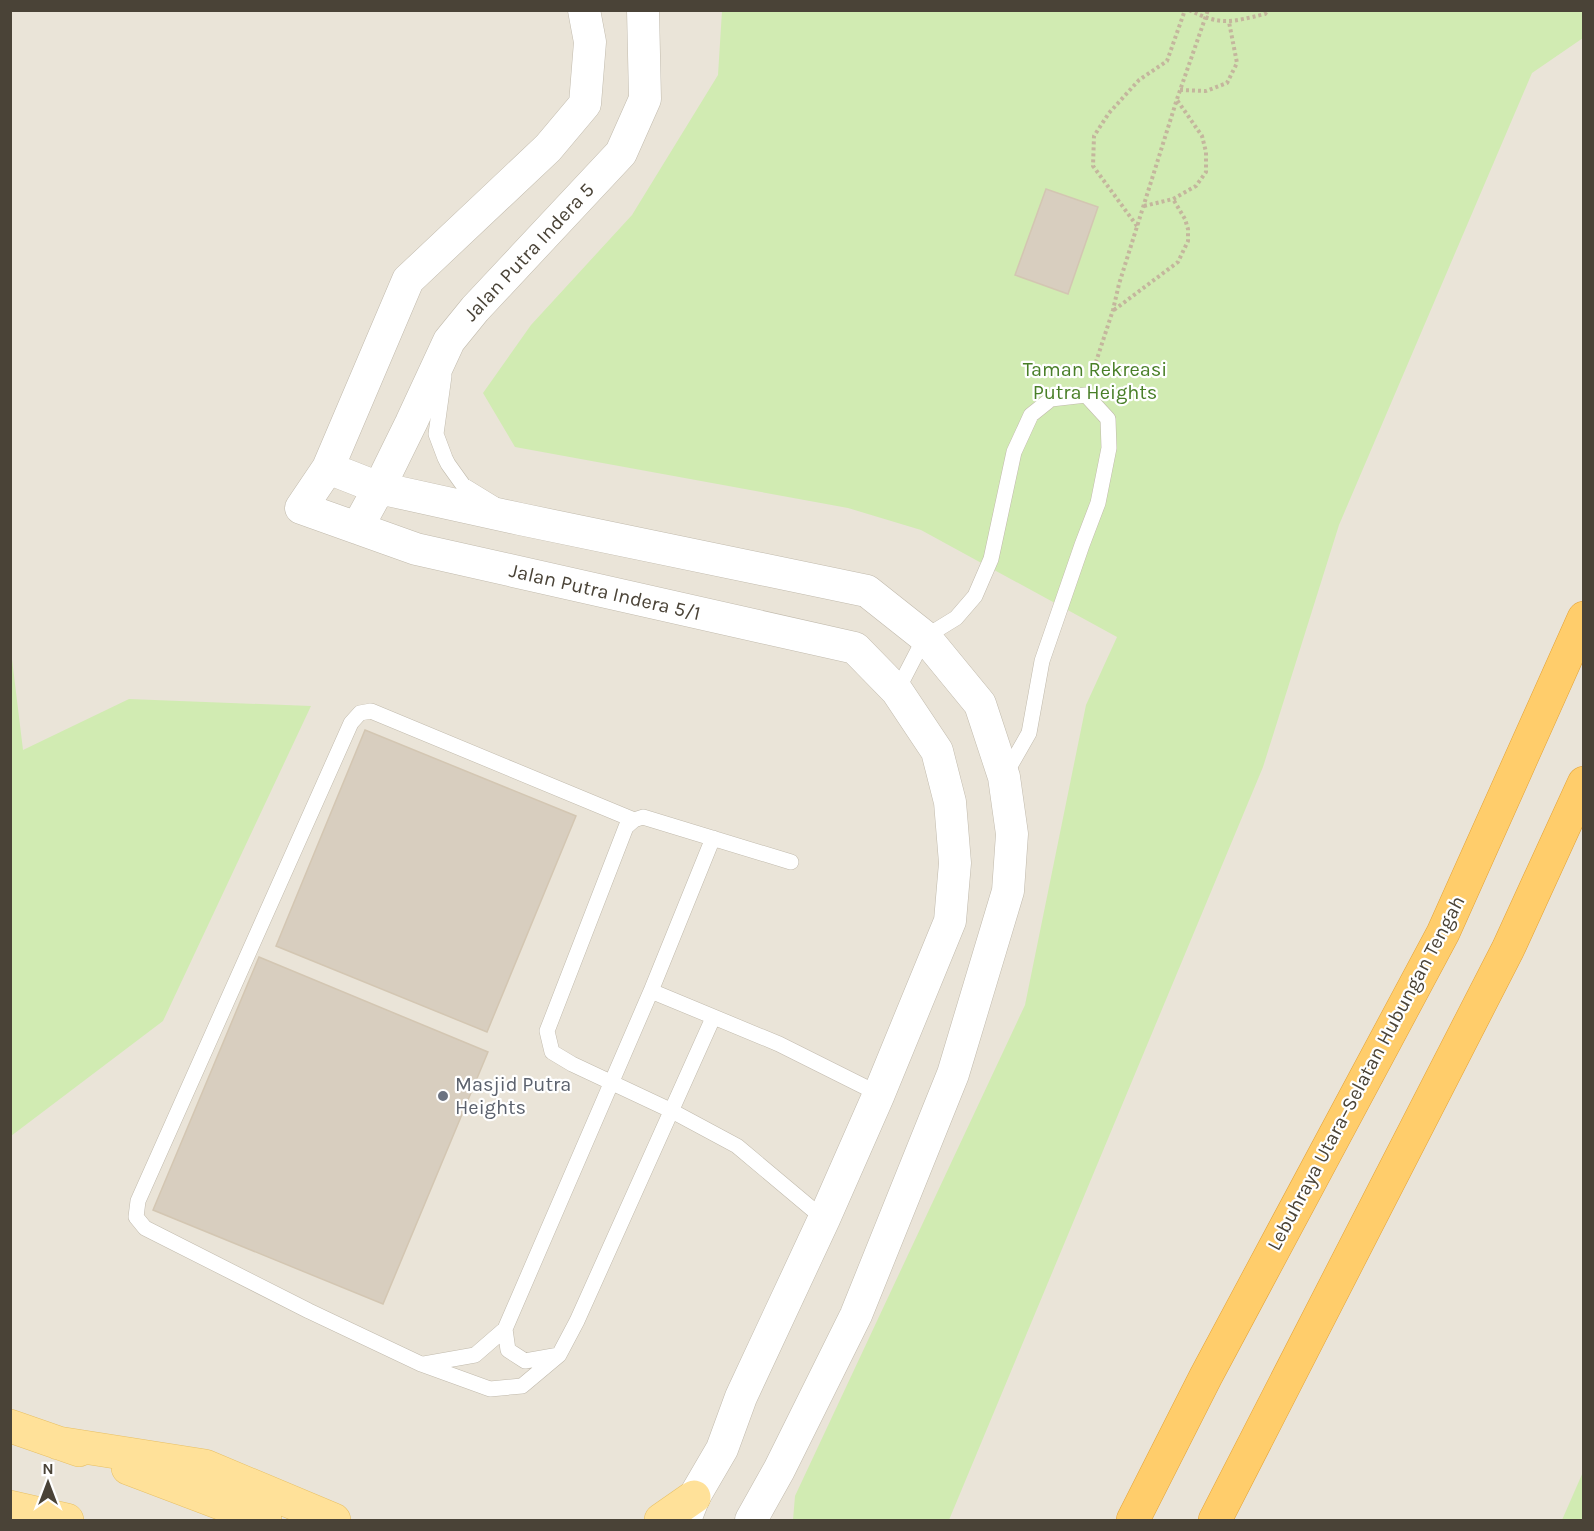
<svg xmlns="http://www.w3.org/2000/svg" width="1594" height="1531" viewBox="0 0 1594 1531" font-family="Karla,sans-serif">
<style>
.residential{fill:#eae4d8}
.green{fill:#d1ebb2}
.building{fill:#d8cebf;stroke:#d3c6b2;stroke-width:1.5}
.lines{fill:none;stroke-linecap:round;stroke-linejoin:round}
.lane-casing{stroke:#c1baac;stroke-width:16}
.street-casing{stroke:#c1baac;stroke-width:33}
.primary-casing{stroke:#e8c065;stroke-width:34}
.highway-casing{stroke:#e3a236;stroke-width:34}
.path{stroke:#c4b69d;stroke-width:4;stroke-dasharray:3 3;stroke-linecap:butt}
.lane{stroke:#fff;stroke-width:15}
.street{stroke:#fff;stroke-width:32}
.primary{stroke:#ffe199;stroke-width:33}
.highway{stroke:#ffcd6b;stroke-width:33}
.worship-dot{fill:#6b7280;stroke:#fff;stroke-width:2}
.labels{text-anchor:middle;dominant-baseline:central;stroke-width:4.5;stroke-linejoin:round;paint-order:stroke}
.street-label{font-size:20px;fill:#4a4337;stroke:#fff}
.park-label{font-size:20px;fill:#497f28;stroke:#fff}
.worship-label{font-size:20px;fill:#5b616d;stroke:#fff;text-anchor:start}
</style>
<rect width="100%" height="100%" fill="#f5f2ea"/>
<!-- residential -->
<path class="residential" d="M11 11H1583V1520H11Z"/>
<!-- green -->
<path class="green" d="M722 11H1583V38L1532 73 1339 525 1263 767 949 1520H793L795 1496 1025 1005 1086 705 1117 637 921 530 848 508 515 447 483 393 531 325 632 215 718 75Z
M11 651 23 750 129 699 311 706 163 1021 11 1136Z
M1583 1472V1520H1562Z"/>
<!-- building -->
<path class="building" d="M1046 189 1098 207 1068 294 1015 275Z
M365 730 576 816 487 1032 276 946Z
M259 957 488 1052 383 1304 153 1210Z"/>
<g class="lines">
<!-- lane casing -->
<g class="lane-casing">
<path id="lane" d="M444 376 436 434 445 458 448 464 463 485 494 504
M897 691 925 637 956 618 975 596 991 559 1014 452 1031 415 1051 399 1086 395 1108 419 1109 448 1098 503 1082 545 1042 661 1029 733 1005 775
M634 820 371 711 360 713 351 723 138 1201 136 1217 145 1228 309 1311 421 1364 490 1389 522 1386 559 1355 577 1321 713 1018
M791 862 643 817 634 820 626 827 547 1031 552 1052 572 1064 670 1110 737 1146 824 1219
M651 991 779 1044 879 1094
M559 1355 525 1361 508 1350 505 1329 651 991 713 838
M424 1364 475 1355 505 1329"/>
</g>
<!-- street casing -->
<g class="street-casing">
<path id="street" d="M584 10 590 42 585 104 548 148 408 280 328 468 301 508 416 549 855 648 897 691 937 751 950 802 955 863 950 921 879 1094 824 1219 741 1397 722 1449 694 1497 685 1520
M328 468 379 488 520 519 867 591 925 637 980 704 1004 777 1012 834 1008 891 953 1074 856 1315 779 1470 751 1520
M357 528 379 488 411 423 449 341 475 309 621 153 645 99 643 10"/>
</g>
<!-- primary casing -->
<g class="primary-casing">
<path id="primary" d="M10 1426 79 1450
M58 1443 205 1466 334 1520
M128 1468 265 1520
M10 1507 67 1520
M661 1520 694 1497"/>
</g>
<!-- highway casing -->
<g class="highway-casing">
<path id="highway" d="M1133 1520 1206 1376 1443 933 1584 618
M1215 1520 1508 949 1584 783"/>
</g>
<!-- path -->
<path class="path" d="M1189 10C1221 26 1231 22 1265 14L1268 10
M1180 90 1206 91 1227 83 1237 63 1229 22
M1144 206 1173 199 1196 186 1206 172V152L1202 136 1177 100
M1137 226 1093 166 1094 136 1109 113 1139 80 1167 61 1185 10
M1114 310 1178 262 1188 241V229L1185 219 1173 199
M1092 374 1113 310 1119 284 1177 99 1208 10"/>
<!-- lane -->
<use href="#lane" class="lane"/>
<!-- street -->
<use href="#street" class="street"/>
<!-- primary -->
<use href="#primary" class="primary"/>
<!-- highway -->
<use href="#highway" class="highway"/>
</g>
<!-- markers -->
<circle class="worship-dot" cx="443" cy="1096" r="6"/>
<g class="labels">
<!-- street labels -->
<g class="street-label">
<text transform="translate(529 252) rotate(-47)">Jalan Putra Indera 5</text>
<text transform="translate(605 592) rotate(13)">Jalan Putra Indera 5/1</text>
<text transform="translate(1366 1073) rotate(-62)">Lebuhraya Utara–Selatan Hubungan Tengah</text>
</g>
<!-- park labels -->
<g class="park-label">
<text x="1095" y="369">Taman Rekreasi<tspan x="1095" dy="23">Putra Heights</tspan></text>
</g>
<!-- worship labels -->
<g class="worship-label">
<text x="455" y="1084">Masjid Putra<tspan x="455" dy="23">Heights</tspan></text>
</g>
</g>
<!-- border -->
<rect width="1594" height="1531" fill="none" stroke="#4a4337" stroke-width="24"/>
<!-- north arrow -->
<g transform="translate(48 1483)" stroke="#ffffff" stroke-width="4.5" paint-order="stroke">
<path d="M0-4.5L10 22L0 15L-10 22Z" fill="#4a4337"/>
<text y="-9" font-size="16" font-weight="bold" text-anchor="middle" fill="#4a4337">N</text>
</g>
</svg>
